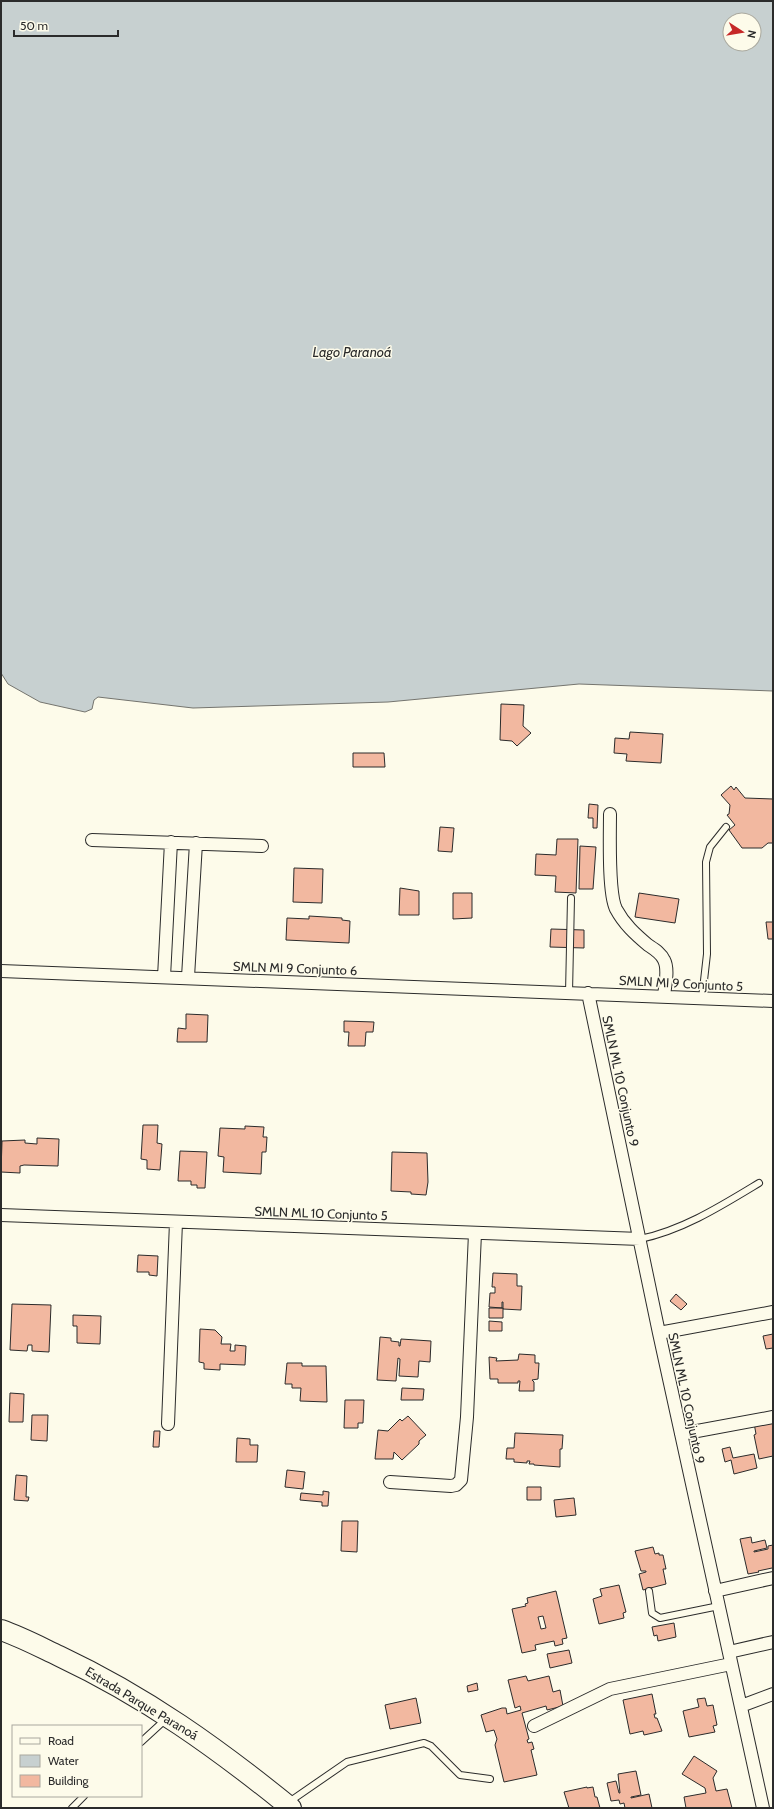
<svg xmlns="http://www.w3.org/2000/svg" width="774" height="1809" viewBox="0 0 774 1809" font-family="Cabin,sans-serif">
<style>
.water{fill:#c7d0d0;stroke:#74746e;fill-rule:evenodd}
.building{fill:#f2b8a0;stroke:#2b2b2b;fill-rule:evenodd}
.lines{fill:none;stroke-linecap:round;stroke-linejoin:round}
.lane-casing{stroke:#2b2b2b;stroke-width:8}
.street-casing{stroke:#2b2b2b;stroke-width:14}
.primary-casing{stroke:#2b2b2b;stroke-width:22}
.lane{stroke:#fdfbea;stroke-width:6}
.street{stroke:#fdfbea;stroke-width:12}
.primary{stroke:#fdfbea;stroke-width:20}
.labels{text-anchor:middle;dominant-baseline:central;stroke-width:3;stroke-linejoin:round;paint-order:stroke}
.street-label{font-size:13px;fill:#2b2b2b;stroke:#fdfbea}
.water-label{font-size:14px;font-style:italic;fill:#2b2b2b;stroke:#fdfbea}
</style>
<rect width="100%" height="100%" fill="#fdfbea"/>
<!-- water -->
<path class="water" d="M1 1H773V691L579 684 388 702 193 708 98 697 94 700 92 709 85 712 40 702 8 684 1 673ZM730 20H754V44H730Z"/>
<!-- building -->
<path class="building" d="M501 704 524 705 523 726 531 733 517 746 512 741 500 740Z
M630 732 663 734 661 763 626 761 627 754 614 753 615 738 629 739Z
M353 753H384L385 767H353Z
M731 786 734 790 736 787 745 798 773 799V843H768L762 848H742L729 830 735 825 727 815 729 814 730 805 721 795Z
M589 804 598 805 597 828H593V818H588Z
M440 827 454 828 452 852 438 851Z
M557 839H578L576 893 555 892 556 876 535 875 536 854 556 855Z
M580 846 596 847 593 889H579Z
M294 868 323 869 322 903 293 902Z
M400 888 419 891V915H399Z
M453 893H472V918L453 919Z
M639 893 679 899 675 923 635 917Z
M309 916 342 918V920L350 921 349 943 286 940 287 918 309 919Z
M766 922H773V939H768Z
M551 929 584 930V948L550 947Z
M186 1014 208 1015 207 1042H177L178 1028 186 1029Z
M344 1021 374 1022 373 1032H366L365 1046H348L349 1032H344Z
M143 1125H158L157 1143 162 1144 160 1170 147 1169V1160L141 1159Z
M245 1126 264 1127 263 1137H267L266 1152H262L261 1174 223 1172 224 1157 218 1156 220 1128 245 1129Z
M37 1138 59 1139 58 1166 24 1165 20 1166V1173L1 1172 2 1141 25 1140V1143L37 1144Z
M180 1151 207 1152 205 1188H197V1185H191V1181H178Z
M392 1152 427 1153 428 1182 426 1195 411 1194V1192L391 1191Z
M138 1255 158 1256 157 1276 149 1275V1272H137Z
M493 1273 517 1274V1286H522L521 1310 503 1309V1302H502V1308L489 1307 490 1293H495V1287H492Z
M676 1294 687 1304 681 1310 670 1301Z
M12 1304 51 1305 49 1352 32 1351V1345H28L27 1351 10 1350Z
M489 1308H503V1318H489Z
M73 1315 101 1316 100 1344 77 1343V1326H73Z
M489 1321 502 1322V1331H489Z
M200 1329 215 1330 222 1337 221 1344H231L230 1351H235V1345L246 1346 245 1365 220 1364V1370L204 1369V1363L199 1362Z
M773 1334V1348L766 1349 763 1336Z
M380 1337 391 1338V1341L399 1342V1346H400L401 1339 431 1341 430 1362 419 1361 418 1377 399 1376 400 1359 398 1358 396 1381 377 1380Z
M519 1354 535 1355V1363H539L538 1379 532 1380 534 1382V1391H519L520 1381H518V1383H498V1379H490L489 1357 497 1358 496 1361 518 1360Z
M287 1363H302V1366H326L327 1402 300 1401 301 1388H292V1384H285Z
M402 1388 424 1389 423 1400H401Z
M10 1393 24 1394 23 1422H9Z
M345 1400H364L363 1423H358V1428H344Z
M32 1415H48L47 1441 31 1440Z
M408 1416 426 1435 419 1441V1444L402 1460 394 1452 393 1459H375L378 1430 388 1431 400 1419 402 1421Z
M773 1418V1456L759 1459 754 1435 756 1434 754 1423Z
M154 1431H160L159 1447H153Z
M515 1433 563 1435 562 1449H560V1467L534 1465V1464H529L530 1461H527V1463L514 1462V1459H506L507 1448H514Z
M237 1438 250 1439V1445H258L257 1462H236Z
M730 1447 733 1458 754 1454 757 1468 734 1474 731 1460 725 1462 722 1449Z
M287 1470 305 1472 303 1489 285 1487Z
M16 1475 27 1476 26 1497H29L28 1501 14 1500Z
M527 1487H541V1500H527Z
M323 1491 329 1492 328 1506H322V1502L300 1500 301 1493 323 1495Z
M574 1498 576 1515 556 1517 554 1500Z
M342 1521H358L357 1552 341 1551Z
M751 1537 752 1543 765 1540 767 1548 754 1551V1552L768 1549V1546L773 1545V1569L772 1568 758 1571 759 1572 748 1574 740 1539Z
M653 1547 655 1554 659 1553V1555H663L666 1569H663L666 1584 643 1590 639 1574 646 1572V1571H641L635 1551Z
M619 1585 626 1612 623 1613 624 1618 599 1624 593 1599 602 1596 600 1589Z
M556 1591 567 1638 562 1639 563 1644 555 1646 554 1641 535 1645 536 1650 522 1653 512 1609 526 1606 525 1604 528 1603 527 1598ZM543 1616 546 1628 541 1629 538 1617Z
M674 1623 676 1637 658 1641 657 1635 654 1636 652 1627Z
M569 1650 572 1663 550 1668 547 1654Z
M526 1676 528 1681 549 1676 553 1692 560 1690 563 1706 547 1710 546 1706 522 1713 529 1739 527 1740 528 1743 532 1742 534 1749 531 1750 537 1775 504 1782 495 1745 497 1739 494 1730 486 1732 481 1715 502 1708H506L507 1714 521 1710 520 1706 515 1708 508 1680Z
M477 1683 478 1690 468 1692 467 1686Z
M652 1694 656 1714H654L655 1718H657L662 1731 644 1735 643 1731 630 1734 623 1700Z
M416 1698 421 1723 390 1729 385 1705Z
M705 1698 707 1706 713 1705 717 1725 713 1726 715 1732 689 1737 683 1711 699 1707 697 1699Z
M694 1756 717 1771 713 1778 716 1791 727 1789 732 1808H686L684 1797 706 1793 705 1788 682 1774Z
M636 1771 641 1795 631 1797V1798L649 1794 652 1808H625L624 1803 620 1804 619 1800 611 1801 607 1783 616 1781 619 1793H620L618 1774Z
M587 1787V1788L593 1787 595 1797H597L600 1808H569L564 1792Z"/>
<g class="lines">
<!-- lane casing -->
<g class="lane-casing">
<path id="lane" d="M569 993 571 898
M702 998 707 954 706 862 710 847 726 827
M640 1239C683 1230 721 1206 759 1183
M649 1591 652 1613 660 1618 719 1606
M141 1742 166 1719
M289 1802 347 1762 424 1743 431 1746 460 1775 490 1779
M72 1808 84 1796"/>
</g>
<!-- street casing -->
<g class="street-casing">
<path id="street" d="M610 814C610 835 608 893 616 909 624 924 635 934 648 945 654 949 661 953 664 960 669 969 665 986 664 996
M92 840 262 846
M1 971 773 1001
M164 977 171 842
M188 977 196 843
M588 993 659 1333 763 1808
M1 1215 640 1239
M659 1333 773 1312
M168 1424 176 1222
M681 1434 773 1417
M390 1482 451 1486 456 1485 461 1480 467 1417 475 1233
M715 1591 773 1578
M729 1652 773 1642
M741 1706 773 1694
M534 1726 610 1689 731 1664"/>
</g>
<!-- primary casing -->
<g class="primary-casing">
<path id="primary" d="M1 1630C21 1637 40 1647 59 1656 146 1697 217 1748 291 1808"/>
</g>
<!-- lane -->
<use href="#lane" class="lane"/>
<!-- street -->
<use href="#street" class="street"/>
<!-- primary -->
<use href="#primary" class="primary"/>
</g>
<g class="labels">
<!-- street labels -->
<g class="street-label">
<text transform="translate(295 968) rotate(2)">SMLN MI 9 Conjunto 6</text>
<text transform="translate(681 983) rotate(3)">SMLN MI 9 Conjunto 5</text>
<text transform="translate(621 1081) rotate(78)">SMLN ML 10 Conjunto 9</text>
<text transform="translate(321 1213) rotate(2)">SMLN ML 10 Conjunto 5</text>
<text transform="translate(687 1398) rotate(78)">SMLN ML 10 Conjunto 9</text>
<text transform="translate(142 1703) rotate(31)">Estrada Parque Paranoá</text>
</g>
<!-- water labels -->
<g class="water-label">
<text x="352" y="352">Lago Paranoá</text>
</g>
</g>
<!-- border -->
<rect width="774" height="1809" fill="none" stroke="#2b2b2b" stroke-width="4"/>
<!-- legend -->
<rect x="12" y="1725" width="130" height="72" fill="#fdfbea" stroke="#a9a89e"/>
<rect x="20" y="1738" width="20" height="6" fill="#fdfbea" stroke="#a9a89e"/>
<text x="48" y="1745" font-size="12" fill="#2b2b2b">Road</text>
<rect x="20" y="1755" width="20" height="12" fill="#c7d0d0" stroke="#a9a89e"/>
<text x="48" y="1765" font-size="12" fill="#2b2b2b">Water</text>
<rect x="20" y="1775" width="20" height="12" fill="#f2b8a0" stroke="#a9a89e"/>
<text x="48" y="1785" font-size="12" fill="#2b2b2b">Building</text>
<!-- north arrow -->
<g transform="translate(742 32) rotate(102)"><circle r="19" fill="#fdfbea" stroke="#a9a89e"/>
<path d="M0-3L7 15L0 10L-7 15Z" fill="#c62828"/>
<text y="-6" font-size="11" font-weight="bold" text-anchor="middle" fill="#2b2b2b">N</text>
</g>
<!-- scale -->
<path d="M14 30v6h104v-6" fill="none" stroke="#2b2b2b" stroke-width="2"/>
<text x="20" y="30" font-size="12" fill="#2b2b2b" stroke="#fdfbea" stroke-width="3" paint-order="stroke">50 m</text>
</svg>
